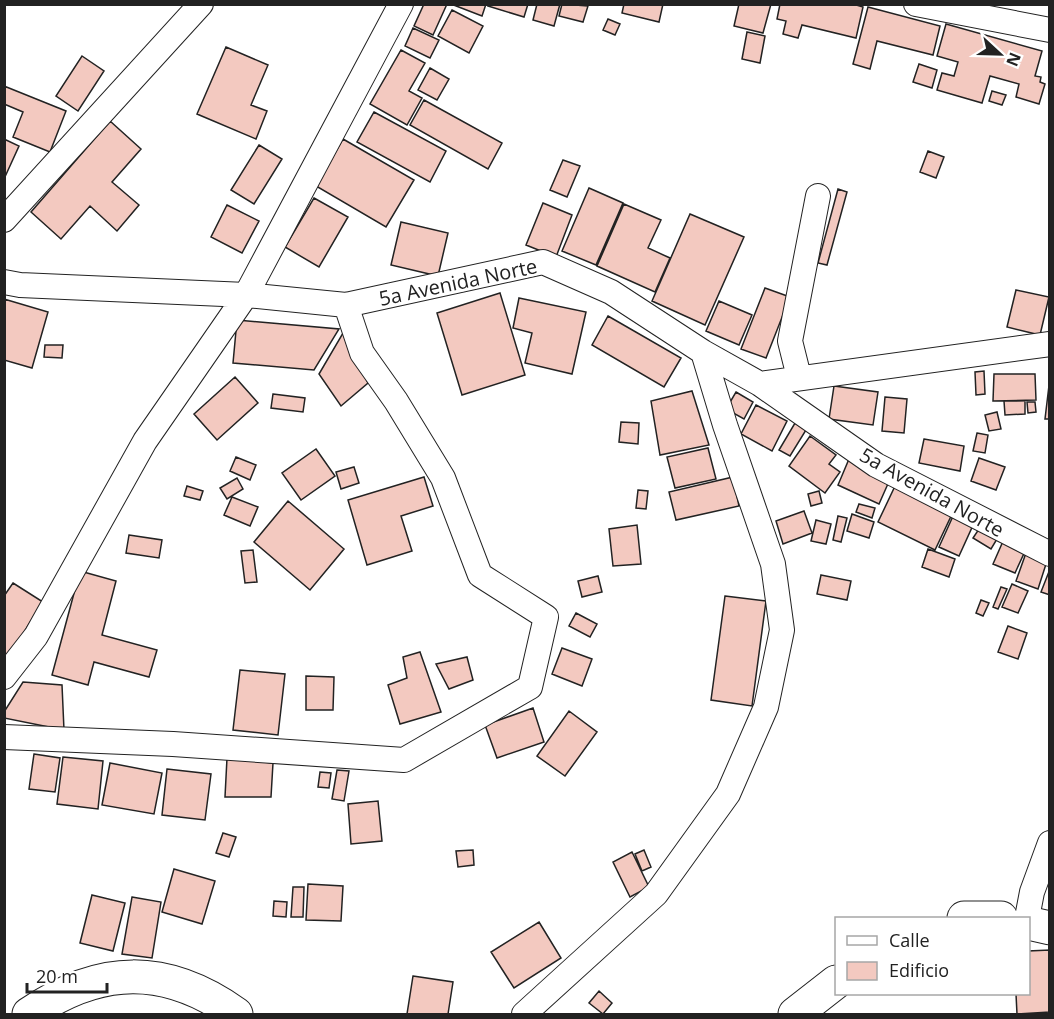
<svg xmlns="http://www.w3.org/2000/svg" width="1054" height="1019" viewBox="0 0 1054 1019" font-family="'Open Sans',sans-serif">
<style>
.building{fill:#f3c9c0;stroke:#222;stroke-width:1.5}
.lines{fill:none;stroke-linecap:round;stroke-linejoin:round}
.minor-casing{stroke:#222;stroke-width:26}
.secondary-casing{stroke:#222;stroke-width:35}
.minor{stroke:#fff;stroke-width:24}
.secondary{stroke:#fff;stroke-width:33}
.labels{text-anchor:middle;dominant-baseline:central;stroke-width:4.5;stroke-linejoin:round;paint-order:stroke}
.street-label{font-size:20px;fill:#222;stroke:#fff}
</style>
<rect width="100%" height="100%" fill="#fff"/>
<!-- building -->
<path class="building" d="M424 4H447L433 35 414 26Z
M451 4H486L482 16Z
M489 4H528L524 17 488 6Z
M537 4H560L554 26 533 20Z
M562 4 588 6 583 22 559 16Z
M624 4H663L659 22 622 13Z
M739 4H771L763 33 734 26Z
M780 4H853L863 7 856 38 802 25 798 38 783 34 786 21 777 19Z
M868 7 940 26 933 55 877 41 870 69 853 64Z
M452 10 483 26 469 53 438 36Z
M608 19 620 24 615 35 603 30Z
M946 24 1042 51 1035 76 1041 77 1040 82 1045 84 1039 104 1016 97 1019 84 990 76 982 103 937 90 942 73 954 76 958 62 937 56Z
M413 28 439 40 430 58 405 46Z
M747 32 765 36 760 63 742 59Z
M226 47 268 65 251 105 267 111 256 139 197 114Z
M401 50 425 63 409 91 422 98 407 125 370 104Z
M82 56 104 71 78 111 56 96Z
M919 64 937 70 932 88 913 82Z
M430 68 449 79 437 100 418 90Z
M4 86 66 111 50 152 13 137 23 112 4 104Z
M992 91 1006 95 1002 105 989 101Z
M424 100 502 143 488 169 410 125Z
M374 112 446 151 430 182 357 142Z
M110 121 141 149 112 182 139 205 117 231 90 206 61 239 31 212Z
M4 139 19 146 4 179Z
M343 139 414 180 386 227 316 186Z
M259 145 282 159 254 204 231 190Z
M928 151 944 157 936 178 920 172Z
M563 160 580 166 567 197 550 190Z
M589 188 623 203 596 265 562 251Z
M838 189 847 192 827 265 818 263Z
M314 198 348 217 319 267 285 247Z
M543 203 572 215 556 257 526 245Z
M624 204 661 220 648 248 670 258 655 292 597 266Z
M227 205 259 221 242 253 211 237Z
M690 214 744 237 705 325 652 301Z
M401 222 448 233 438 276 391 265Z
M765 288 790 297 766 358 741 349Z
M1016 290 1049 297 1040 335 1007 327Z
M500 293 525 375 462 395 437 313Z
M519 298 586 312 572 374 525 363 532 333 513 328Z
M4 299 48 312 32 368 4 360Z
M719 301 752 315 739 345 706 331Z
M608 316 681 358 664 387 592 345Z
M237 320 339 329 314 370 233 363Z
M343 333 368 383 341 406 319 374Z
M45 345H63L62 358 44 357Z
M984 371 985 394 976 395 975 372Z
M994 374H1035L1036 400 993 401Z
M235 377 258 403 217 440 194 414Z
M1050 377V419H1045Z
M834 386 878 392 873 425 829 419Z
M692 391 709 445 660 455 651 401Z
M736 392 753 402 744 419 726 409Z
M273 394 305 398 303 412 271 408Z
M885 397 907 399 904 433 882 431Z
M1004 401H1025V414L1005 415Z
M1027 402H1035L1036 412 1028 413Z
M756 405 787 421 772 451 741 434Z
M997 412 1001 429 989 431 985 415Z
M621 422 639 423 638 444 619 442Z
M795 423 806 430 790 456 779 450Z
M977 433 988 435 985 453 973 451Z
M810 436 836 455 829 464 840 472 825 493 789 466Z
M924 439 964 446 960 471 919 463Z
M708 448 716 479 675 488 667 457Z
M316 449 335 476 301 500 282 473Z
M236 457 256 465 250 480 230 471Z
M979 458 1005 467 996 490 971 481Z
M849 459 891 477 879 504 838 485Z
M354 467 359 483 341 489 336 472Z
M424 477 433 506 401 516 412 551 367 565 348 500Z
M733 477 739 506 676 520 669 492Z
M237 478 243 489 227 499 220 488Z
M896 484 953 512 935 550 878 522Z
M187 486 203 491 200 500 184 496Z
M638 490 648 491 646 509 636 508Z
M819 491 822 503 811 506 808 494Z
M232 497 258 507 250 526 224 515Z
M288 501 344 549 310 590 254 542Z
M859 504 875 508 872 518 856 512Z
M804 511 812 533 783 544 776 521Z
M852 514 874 522 869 538 847 531Z
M954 514 974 523 959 556 939 547Z
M838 516 847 518 841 542 833 540Z
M816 520 831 524 826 544 811 541Z
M637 525 641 564 613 566 609 529Z
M979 529 997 539 991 549 973 538Z
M129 535 162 540 159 558 126 553Z
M1004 539 1026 549 1015 573 993 564Z
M928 549 955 559 949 577 922 567Z
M253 550 257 582 245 583 241 551Z
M1026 553 1047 561 1038 589 1016 581Z
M1050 569V595L1041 592Z
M80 571 116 581 102 635 157 650 149 677 94 662 88 685 52 675Z
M821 575 851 581 847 600 817 594Z
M598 576 602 592 582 597 578 581Z
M13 583 43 602 4 664V596Z
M1012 584 1028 591 1018 613 1002 607Z
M1001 587 1007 589 998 609 993 607Z
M725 596 766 601 752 706 711 700Z
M981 600 989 603 983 616 976 613Z
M576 613 597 624 590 637 569 626Z
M1008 626 1027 633 1018 659 998 652Z
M562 648 592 659 582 686 552 674Z
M420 652 441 712 400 724 388 685 407 678 403 657Z
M467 657 473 680 449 689 436 664Z
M240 670 285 674 278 735 233 730Z
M306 676 334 677 333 710H306Z
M23 682 62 685 64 730 4 718V712Z
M533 708 544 742 497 758 485 725Z
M569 711 597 732 565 776 537 756Z
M34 754 60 758 55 792 29 789Z
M63 757 103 761 98 809 57 804Z
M227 758 273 763 271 797H225Z
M110 763 162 773 154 814 102 805Z
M167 769 211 774 205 820 162 815Z
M337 770 349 771 344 801 332 799Z
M320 772 331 773 329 788 318 787Z
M378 801 382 841 351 844 348 804Z
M223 833 236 837 229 857 216 853Z
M473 850 474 865 458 867 456 851Z
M644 850 651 867 642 871 635 854Z
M632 852 649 887 630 897 613 862Z
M174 869 215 881 202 924 162 912Z
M308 884 343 886 341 921 306 920Z
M293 887H304L303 917H291Z
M92 895 125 903 113 951 80 943Z
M132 897 161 902 152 958 122 954Z
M274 901 287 902 286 917 273 916Z
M539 922 561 958 514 988 491 952Z
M1050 950V1012L1017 1014 1016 994H1028V951Z
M413 976 453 982 448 1014H407Z
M599 991 612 1003 603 1014 589 1003Z"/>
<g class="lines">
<!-- minor casing -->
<g class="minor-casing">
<path id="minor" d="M916 4 1050 30
M4 220 201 4
M4 282 20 285 246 295 346 305 543 262 611 292 703 352 760 384 876 465 1050 554
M799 377 790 341 818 196
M760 384 1050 344
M4 677 36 636 145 441 246 295 401 4
M4 737 173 744 404 760 530 687 546 617 480 575 443 478 396 401 362 353 346 305
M1027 918 1032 892 1050 843
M524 1014 656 894 728 794 766 707 782 630 773 564 725 425 703 352"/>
</g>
<!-- secondary casing -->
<g class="secondary-casing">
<path id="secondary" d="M964 918H1001
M1028 923 1050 928
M29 1014C100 965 166 964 236 1014
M795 1014 836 982"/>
</g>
<!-- minor -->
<use href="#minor" class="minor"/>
<!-- secondary -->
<use href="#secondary" class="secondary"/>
</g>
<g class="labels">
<!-- street labels -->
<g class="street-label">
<text transform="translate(458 282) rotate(-12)">5a Avenida Norte</text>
<text transform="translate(932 492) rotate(29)">5a Avenida Norte</text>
</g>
</g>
<!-- border -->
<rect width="1054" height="1019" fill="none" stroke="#222222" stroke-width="12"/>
<!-- legend -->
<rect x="835" y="917" width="195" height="78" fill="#ffffff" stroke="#a7a7a7" stroke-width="1.5"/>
<rect x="847" y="936" width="30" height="9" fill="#ffffff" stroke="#a7a7a7" stroke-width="1.5"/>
<text x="889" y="947" font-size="18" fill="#222222">Calle</text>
<rect x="847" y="962" width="30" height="18" fill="#f3c9c0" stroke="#a7a7a7" stroke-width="1.5"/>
<text x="889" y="977" font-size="18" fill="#222222">Edificio</text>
<!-- north arrow -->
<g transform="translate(1000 54) rotate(112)" stroke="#ffffff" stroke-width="4.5" paint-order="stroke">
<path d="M0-4.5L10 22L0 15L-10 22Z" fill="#222222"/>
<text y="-9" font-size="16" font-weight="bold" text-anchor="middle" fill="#222222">N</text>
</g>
<!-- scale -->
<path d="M27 983v9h80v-9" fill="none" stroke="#222222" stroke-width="3"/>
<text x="36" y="983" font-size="18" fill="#222222" stroke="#ffffff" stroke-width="4.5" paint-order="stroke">20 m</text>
</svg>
